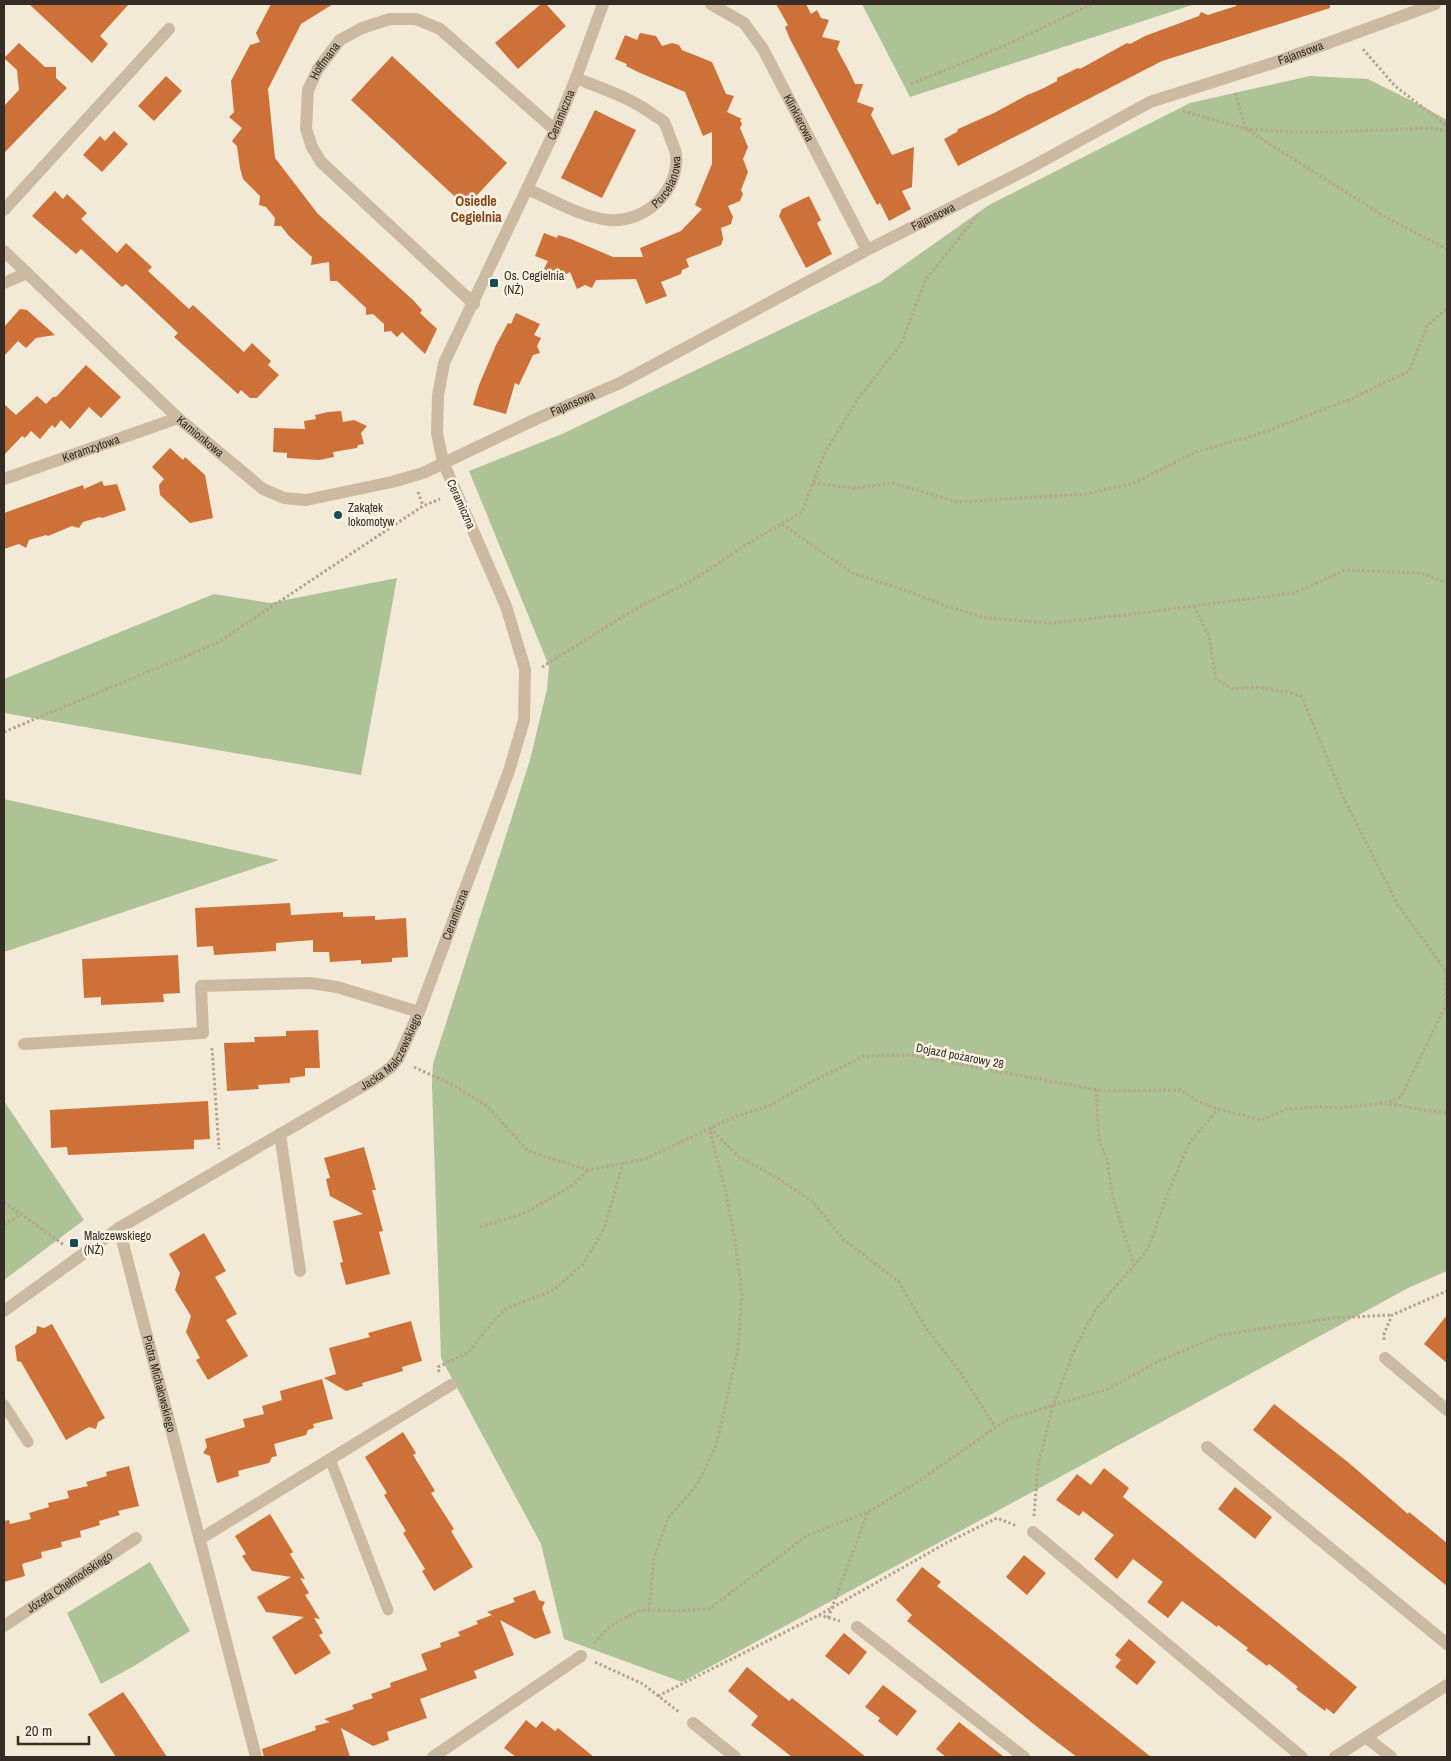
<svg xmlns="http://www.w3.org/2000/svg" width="1451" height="1761" viewBox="0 0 1451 1761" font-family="'Archivo Narrow',sans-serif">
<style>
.green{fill:#adc295}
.building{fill:#ce7138}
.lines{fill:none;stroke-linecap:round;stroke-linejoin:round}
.path{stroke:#b7a48c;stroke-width:3;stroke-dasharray:2.5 2.5;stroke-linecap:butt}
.service{stroke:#cbbaa1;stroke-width:11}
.minor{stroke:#cbbaa1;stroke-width:12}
.poi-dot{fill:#184b58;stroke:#faf2e2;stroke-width:2}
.labels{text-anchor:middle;stroke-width:5;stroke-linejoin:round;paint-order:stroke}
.street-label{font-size:12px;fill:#352c25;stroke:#faf2e2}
.poi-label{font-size:12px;fill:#352c25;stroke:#faf2e2;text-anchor:start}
.neighbourhood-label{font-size:14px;font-weight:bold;fill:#894218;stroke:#faf2e2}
</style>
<rect width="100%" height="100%" fill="#f2e9d6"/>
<path class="green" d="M 862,4 L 1195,4 L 910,97 Z
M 1310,76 L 1368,79 L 1424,107 L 1447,120 L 1447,1271 L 1410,1287 L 682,1682 L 564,1639 L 541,1544 L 441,1358 L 432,1085 L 433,1064 L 530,760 L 547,689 L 549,666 L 469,471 L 562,434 L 880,282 L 989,205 L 1190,103 Z
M 397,578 L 361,775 L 4,713 L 4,679 L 214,594 L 270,603 Z
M 4,799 L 279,860 L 4,952 Z
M 4,1101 L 84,1220 L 4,1280 Z
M 150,1562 L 190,1631 L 134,1666 L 101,1684 L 67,1613 Z"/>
<path class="building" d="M 29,4 L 129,4 L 100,36 L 108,44 L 92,63 Z
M 271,4 L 333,4 L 301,24 L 268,89 L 275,158 L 318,214 L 413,300 L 422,310 L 420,313 L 437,329 L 425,354 L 402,332 L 397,337 L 391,331 L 384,332 L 384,324 L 373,314 L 366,315 L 366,308 L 337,281 L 330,281 L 329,262 L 311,265 L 312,257 L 289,236 L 281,226 L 274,226 L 275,218 L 266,207 L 259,205 L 260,196 L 243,179 L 240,168 L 237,146 L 232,141 L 242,128 L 229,117 L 234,112 L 231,81 L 250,45 L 260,42 L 256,33 Z
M 541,4 L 546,4 L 566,26 L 518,69 L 495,43 Z
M 776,4 L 806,4 L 811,14 L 817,10 L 821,18 L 829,20 L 822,37 L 840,41 L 837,49 L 849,71 L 855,84 L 863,84 L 857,102 L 874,108 L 871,115 L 892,155 L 914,147 L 912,187 L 902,191 L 911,209 L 889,221 L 880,203 L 877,205 L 790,39 L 785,27 L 788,25 Z
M 1237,4 L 1330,4 L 1330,8 L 1162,61 L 958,166 L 944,139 L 957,132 L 958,129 L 994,113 L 1029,94 L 1030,94 L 1044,88 L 1057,81 L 1057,78 L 1078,68 L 1080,69 L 1127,43 L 1130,44 L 1145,36 L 1199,16 L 1201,12 L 1208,15 L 1236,6 Z
M 640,33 L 656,36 L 662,46 L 672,43 L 679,45 L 682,50 L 712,62 L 726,94 L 734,96 L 727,112 L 742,119 L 740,120 L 742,124 L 740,128 L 748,147 L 743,159 L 748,172 L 741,190 L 743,194 L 740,201 L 728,206 L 733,217 L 731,224 L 721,228 L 723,239 L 721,245 L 686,259 L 689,267 L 682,270 L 681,274 L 661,282 L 667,296 L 646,304 L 636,279 L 596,280 L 592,288 L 585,285 L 577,289 L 570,272 L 555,280 L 551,272 L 544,269 L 548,261 L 535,256 L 544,233 L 557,238 L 558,235 L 571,239 L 613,257 L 643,257 L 640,248 L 681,231 L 702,209 L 695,205 L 712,164 L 712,132 L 703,136 L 685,92 L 638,72 L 626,66 L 627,64 L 615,59 L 625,35 L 637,40 Z
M 19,43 L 45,67 L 56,67 L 56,78 L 67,88 L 4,153 L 4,106 L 19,90 L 17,70 L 4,58 Z
M 392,56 L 507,163 L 466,207 L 351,100 Z
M 166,76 L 182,91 L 154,121 L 138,106 Z
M 595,110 L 636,130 L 602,198 L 561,178 Z
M 114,131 L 128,144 L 102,172 L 83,155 L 100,136 L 105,141 Z
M 55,191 L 63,199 L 67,194 L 87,213 L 81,219 L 117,253 L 126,243 L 152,267 L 148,271 L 189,309 L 193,305 L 244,352 L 252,343 L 271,361 L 268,365 L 279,375 L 257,398 L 250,398 L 241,390 L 238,394 L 174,337 L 178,333 L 126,284 L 122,287 L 81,249 L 76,254 L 32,216 Z
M 809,196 L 821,220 L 817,223 L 832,254 L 806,268 L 779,216 L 782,209 Z
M 20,309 L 27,310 L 55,335 L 36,338 L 26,348 L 18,341 L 4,356 L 4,327 Z
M 516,313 L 540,324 L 534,335 L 541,338 L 537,346 L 540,353 L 533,355 L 519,385 L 515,383 L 506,414 L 473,405 L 479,385 L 496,345 L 508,323 L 511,324 Z
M 86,365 L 121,397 L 101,418 L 89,407 L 70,429 L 61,420 L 55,428 L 52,425 L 40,439 L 31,431 L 25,438 L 22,436 L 4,455 L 4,404 L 16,415 L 37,396 L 46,404 L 53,397 L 56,397 Z
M 341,411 L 343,422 L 354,420 L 367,426 L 361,433 L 364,444 L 358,445 L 357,448 L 333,452 L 334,457 L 319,460 L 287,458 L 287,453 L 273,452 L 274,428 L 305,429 L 304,421 L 316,419 L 315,415 L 328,412 Z
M 170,448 L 183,460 L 185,457 L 205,475 L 213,518 L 190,523 L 160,495 L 159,485 L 164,479 L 152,467 Z
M 102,481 L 104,486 L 117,484 L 126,510 L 102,518 L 100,517 L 83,522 L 79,528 L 72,526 L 48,536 L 46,535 L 29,540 L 26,548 L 19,544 L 4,549 L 4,513 L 83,485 L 84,489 Z
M 290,903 L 291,915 L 343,912 L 343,917 L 375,916 L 375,920 L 406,918 L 408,957 L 392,958 L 392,962 L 361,964 L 361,960 L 330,962 L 329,952 L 313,952 L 313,940 L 276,943 L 276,951 L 214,955 L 213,946 L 197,947 L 195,908 Z
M 178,955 L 180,993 L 163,994 L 164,1002 L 101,1005 L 101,997 L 84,998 L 82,959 Z
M 318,1030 L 320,1068 L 305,1068 L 305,1076 L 290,1078 L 290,1083 L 258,1085 L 259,1089 L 227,1091 L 224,1043 L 255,1042 L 254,1037 L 286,1036 L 286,1031 Z
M 208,1101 L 210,1139 L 194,1140 L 194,1149 L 68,1155 L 67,1147 L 51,1148 L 50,1110 Z
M 364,1147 L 376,1190 L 372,1190 L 383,1231 L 379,1232 L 390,1274 L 346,1285 L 340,1263 L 343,1262 L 333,1221 L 363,1214 L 330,1196 L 326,1179 L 330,1178 L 324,1158 Z
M 204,1233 L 226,1271 L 215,1277 L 237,1314 L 226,1320 L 248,1356 L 208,1380 L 196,1360 L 200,1358 L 186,1332 L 191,1316 L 175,1290 L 180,1273 L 169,1254 Z
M 1447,1315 L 1447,1363 L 1424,1344 Z
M 411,1321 L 422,1361 L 402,1367 L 403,1371 L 362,1383 L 363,1386 L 346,1391 L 324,1378 L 336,1374 L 329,1348 L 370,1337 L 368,1333 Z
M 52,1324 L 105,1418 L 98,1422 L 96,1429 L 89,1427 L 66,1440 L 21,1362 L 17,1361 L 15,1346 L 36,1333 L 37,1326 L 44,1328 Z
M 322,1379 L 333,1419 L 313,1424 L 314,1428 L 308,1430 L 306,1435 L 274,1444 L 277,1456 L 272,1457 L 269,1463 L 238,1471 L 239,1476 L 217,1483 L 210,1456 L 203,1453 L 207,1447 L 205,1439 L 245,1427 L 243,1419 L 264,1414 L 262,1406 L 282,1400 L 280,1391 Z
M 1274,1404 L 1349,1463 L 1408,1514 L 1409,1512 L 1447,1543 L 1447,1586 L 1253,1430 Z
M 403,1432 L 416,1453 L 413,1455 L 435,1491 L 431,1493 L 454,1529 L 451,1531 L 473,1567 L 434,1591 L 422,1571 L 425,1569 L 403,1533 L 406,1531 L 384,1495 L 387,1493 L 365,1457 Z
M 129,1466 L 139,1506 L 118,1511 L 120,1515 L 99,1521 L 100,1525 L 80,1531 L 81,1537 L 61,1542 L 62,1547 L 41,1552 L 42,1558 L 22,1564 L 25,1576 L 4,1582 L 4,1521 L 9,1520 L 10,1524 L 31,1519 L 29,1513 L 49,1507 L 48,1503 L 69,1498 L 67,1491 L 88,1486 L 86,1482 L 107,1476 L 106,1472 Z
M 1104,1468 L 1129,1488 L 1123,1497 L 1357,1687 L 1334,1714 L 1326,1708 L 1325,1711 L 1296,1689 L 1298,1687 L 1283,1675 L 1269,1664 L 1267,1666 L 1246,1650 L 1248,1648 L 1218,1625 L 1217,1627 L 1182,1601 L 1168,1618 L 1147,1602 L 1163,1582 L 1133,1559 L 1117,1579 L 1094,1559 L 1114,1535 L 1083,1511 L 1079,1516 L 1056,1500 L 1077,1474 L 1091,1485 Z
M 1235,1487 L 1272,1517 L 1255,1539 L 1218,1509 Z
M 270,1514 L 293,1552 L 290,1554 L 305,1579 L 300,1578 L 309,1593 L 305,1595 L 320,1619 L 314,1618 L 323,1633 L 319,1635 L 331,1653 L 295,1675 L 272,1637 L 304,1617 L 266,1612 L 257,1597 L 291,1577 L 252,1571 L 242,1556 L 246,1554 L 235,1536 Z
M 1024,1555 L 1046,1573 L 1027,1595 L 1006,1577 Z
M 922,1567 L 941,1582 L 937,1586 L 1151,1757 L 1077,1757 L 1041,1730 L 907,1621 L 912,1615 L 896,1600 Z
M 535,1590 L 539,1600 L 545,1602 L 542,1608 L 551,1633 L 535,1639 L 500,1620 L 514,1655 L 474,1671 L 477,1678 L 420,1699 L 427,1718 L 387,1732 L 389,1740 L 373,1746 L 341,1728 L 350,1757 L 264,1757 L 262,1749 L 316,1730 L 315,1726 L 330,1722 L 324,1719 L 354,1709 L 352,1705 L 373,1698 L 371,1694 L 391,1687 L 390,1683 L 427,1670 L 421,1654 L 441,1647 L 440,1643 L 460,1636 L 458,1632 L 478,1624 L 476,1621 L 492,1615 L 487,1612 L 515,1602 L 513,1598 Z
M 844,1633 L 867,1652 L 849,1675 L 825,1656 Z
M 1129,1639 L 1156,1662 L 1137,1685 L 1115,1667 L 1121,1660 L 1115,1655 Z
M 747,1667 L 789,1701 L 792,1698 L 866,1757 L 792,1757 L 751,1725 L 758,1716 L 728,1691 Z
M 883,1685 L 917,1711 L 897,1736 L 878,1721 L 880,1718 L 865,1707 Z
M 123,1692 L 135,1709 L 167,1757 L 116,1757 L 88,1714 Z
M 526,1720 L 536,1728 L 542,1721 L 555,1731 L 558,1728 L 594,1757 L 516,1757 L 504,1748 Z
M 959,1722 L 1004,1757 L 946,1757 L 936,1749 Z"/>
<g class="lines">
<path class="path" d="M 1363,49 L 1395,86 L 1447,126
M 911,84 L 1002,47 L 1092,4
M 1235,93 L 1246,129 L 1387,218 L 1447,249
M 1183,111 L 1246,129 L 1291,132 L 1338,132 L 1431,128 L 1447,131
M 813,483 L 855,488 L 893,483 L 957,502 L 1086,494 L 1134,483 L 1196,452 L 1259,434 L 1351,399 L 1409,371 L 1427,326 L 1447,308
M 418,492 L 423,506
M 782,524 L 852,573 L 902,589 L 949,607 L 987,618 L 1051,623 L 1125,615 L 1294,593 L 1345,570 L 1421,573 L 1447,583
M 1194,606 L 1209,636 L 1216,679 L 1232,689 L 1255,687 L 1287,692 L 1302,697 L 1344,799 L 1398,905 L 1446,971 L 1446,1005 L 1401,1097 L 1386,1103
M 542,667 L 637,608 L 693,580 L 752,541 L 802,512 L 825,452 L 860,396 L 901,344 L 926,279 L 978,215
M 4,732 L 217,643 L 423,506 L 440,499
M 212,1048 L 219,1149
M 414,1067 L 455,1086 L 487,1106 L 528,1151 L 588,1170 L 645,1159 L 734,1117 L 769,1106 L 813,1081 L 864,1056 L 911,1055 L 1103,1091 L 1181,1090 L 1197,1101 L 1218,1109 L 1261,1120 L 1287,1109 L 1317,1107 L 1340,1108 L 1385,1103 L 1430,1111 L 1447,1113
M 1096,1089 L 1099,1140 L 1107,1160 L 1113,1198 L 1134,1265
M 710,1128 L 739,1157 L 776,1177 L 813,1202 L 843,1239 L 899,1282 L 926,1328 L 958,1369 L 996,1428
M 4,1202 L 64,1245
M 4,1225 L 20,1215
M 480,1227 L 525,1213 L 573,1185 L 588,1170
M 1384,1340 L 1384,1334 L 1392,1315 L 1447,1291
M 439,1372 L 438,1367 L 469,1352 L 485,1331 L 505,1309 L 554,1290 L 583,1264 L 604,1229 L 623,1163
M 1034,1516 L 1038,1465 L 1053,1405 L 1076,1346 L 1096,1309 L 1148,1249 L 1167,1195 L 1190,1142 L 1218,1109
M 649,1610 L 654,1558 L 668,1518 L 697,1485 L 716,1446 L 738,1349 L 742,1294 L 735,1241 L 725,1188 L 709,1128
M 819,1615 L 948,1542 L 997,1518 L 1017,1526
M 828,1618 L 868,1512
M 594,1643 L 611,1625 L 641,1610 L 674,1611 L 709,1609 L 808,1535 L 868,1512 L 913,1485 L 1008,1419 L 1108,1389 L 1159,1361 L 1221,1335 L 1333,1318 L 1392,1315
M 595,1662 L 643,1684 L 679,1712
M 658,1696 L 819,1615 L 840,1621"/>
<path class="service" d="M 4,1405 L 28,1442
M 330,1459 L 388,1610"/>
<g class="minor">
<path id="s1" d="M 711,4 L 744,23 L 763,49 L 867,250"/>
<path id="s2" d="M 527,189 C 554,200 580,217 609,220 C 645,223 680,191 676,154 C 675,149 673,145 671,140 C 669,135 667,127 664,122 C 662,120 658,117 655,116 C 632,98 603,89 576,78"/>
<path d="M 4,210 L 169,29"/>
<path id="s3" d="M 4,251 L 178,418 L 263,489 L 284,498 L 306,500 L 392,482 L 423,473 L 536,419 L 620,383 L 867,250 L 1026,170 L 1150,102 L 1276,62 L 1435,4"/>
<path d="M 4,283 L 27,273"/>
<path id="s4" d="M 474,304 L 321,162 L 312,147 L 306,129 L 308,90 L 318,69 L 340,40 L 362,28 L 390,19 L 416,19 L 440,29 L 555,130"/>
<path id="s5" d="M 4,479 L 178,418"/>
<path d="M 24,1044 L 203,1033 L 201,986 L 310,983 L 337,987 L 419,1012"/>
<path d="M 280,1134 L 300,1271"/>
<path id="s6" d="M 119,1228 L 256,1757"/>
<path id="s7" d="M 4,1311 L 119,1228 L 375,1079 L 391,1067 L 398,1059 L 419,1012 L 509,771 L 524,720 L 525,669 L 506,606 L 443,462 L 437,433 L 438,396 L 444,363 L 555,130 L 576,78 L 603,4"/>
<path d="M 1385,1358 L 1447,1410"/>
<path d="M 1207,1447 L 1447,1644"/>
<path d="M 1033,1532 L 1302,1757"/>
<path d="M 200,1539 L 451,1385"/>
<path id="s8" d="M 4,1626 L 136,1538"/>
<path d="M 857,1627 L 1024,1757"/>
<path d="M 693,1723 L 735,1757"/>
<path d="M 1366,1737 L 1391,1757"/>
<path d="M 433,1757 L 581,1656"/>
<path d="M 1335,1757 L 1447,1685"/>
</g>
</g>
<g class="poi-dot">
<rect x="489" y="278" width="10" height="10" rx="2.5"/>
<circle cx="338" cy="515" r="5"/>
<rect x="69" y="1238" width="10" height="10" rx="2.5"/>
</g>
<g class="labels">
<g class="street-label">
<text dy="4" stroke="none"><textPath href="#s3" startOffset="1492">Fajansowa</textPath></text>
<text dy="4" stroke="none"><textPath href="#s4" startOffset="318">Hoffmana</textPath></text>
<text dy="4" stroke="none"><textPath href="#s7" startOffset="1479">Ceramiczna</textPath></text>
<text dy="4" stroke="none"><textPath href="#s1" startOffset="148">Klinkierowa</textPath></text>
<text dy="4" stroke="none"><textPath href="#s2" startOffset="164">Porcelanowa</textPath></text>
<text dy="4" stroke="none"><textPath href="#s3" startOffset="1088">Fajansowa</textPath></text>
<text dy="4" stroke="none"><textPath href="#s3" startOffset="682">Fajansowa</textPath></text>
<text dy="4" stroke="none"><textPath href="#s3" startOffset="270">Kamionkowa</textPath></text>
<text dy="4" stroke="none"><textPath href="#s5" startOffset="92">Keramzytowa</textPath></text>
<text transform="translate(461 504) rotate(66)" y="4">Ceramiczna</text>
<text dy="4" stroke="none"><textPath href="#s7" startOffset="624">Ceramiczna</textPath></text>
<text dy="4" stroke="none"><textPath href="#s7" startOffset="470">Jacka Malczewskiego</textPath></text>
<text transform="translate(960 1056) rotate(11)" y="4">Dojazd pożarowy 28</text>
<text dy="4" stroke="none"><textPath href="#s6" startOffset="161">Piotra Michałowskiego</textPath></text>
<text dy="4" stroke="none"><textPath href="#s8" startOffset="79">Józefa Chełmońskiego</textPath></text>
</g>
<g class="poi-label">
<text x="504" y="280">Os. Cegielnia<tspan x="504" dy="14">(NŻ)</tspan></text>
<text x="348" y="512">Zakątek<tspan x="348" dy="14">lokomotyw</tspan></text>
<text x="84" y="1240">Malczewskiego<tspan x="84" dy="14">(NŻ)</tspan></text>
</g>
<g class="neighbourhood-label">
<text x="476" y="206">Osiedle<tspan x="476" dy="16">Cegielnia</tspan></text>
</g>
</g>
<rect width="1451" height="1761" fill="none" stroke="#352c25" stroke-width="10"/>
<path d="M18 1736v8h71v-8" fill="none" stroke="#352c25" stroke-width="2.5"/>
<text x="25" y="1736" font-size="15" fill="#352c25" stroke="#faf2e2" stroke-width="4" paint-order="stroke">20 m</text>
</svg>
